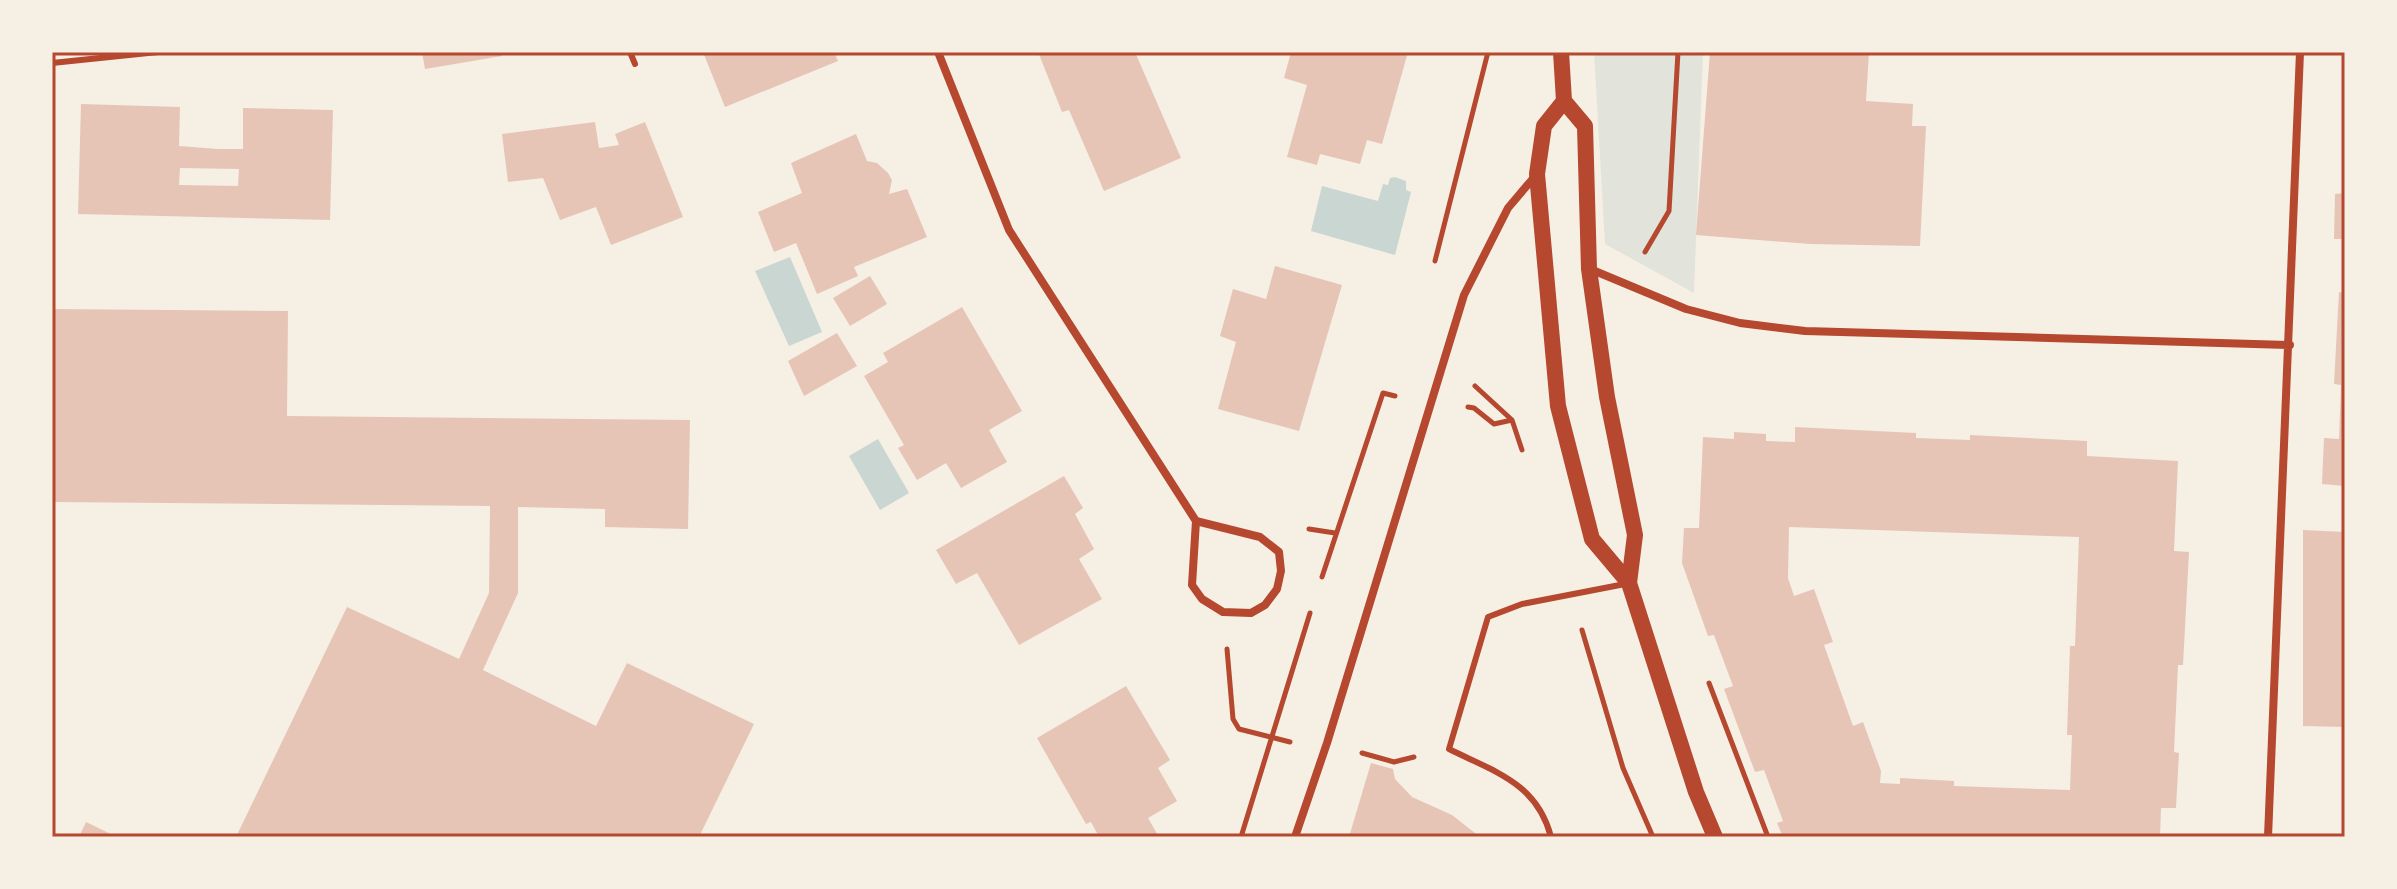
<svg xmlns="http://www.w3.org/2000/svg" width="2397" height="889" viewBox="0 0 2397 889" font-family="Roboto,sans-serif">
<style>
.green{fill:#e2e4dc}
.water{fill:#c9d6d2}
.building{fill:#e6c5b7;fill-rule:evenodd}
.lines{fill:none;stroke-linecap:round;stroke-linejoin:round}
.path{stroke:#b5482f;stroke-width:5}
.service{stroke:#b5482f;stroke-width:6}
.minor{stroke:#b5482f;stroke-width:8}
.secondary{stroke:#b5482f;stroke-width:16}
.neatline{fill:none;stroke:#b5482f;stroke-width:3}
</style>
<rect width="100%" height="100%" fill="#f6efe4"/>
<path class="green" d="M 1594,52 L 1703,52 L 1694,293 L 1605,244 Z"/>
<path class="water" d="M 1395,177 L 1406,181 L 1406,190 L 1411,192 L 1395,255 L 1311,231 L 1322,186 L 1378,201 L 1383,184 L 1388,185 L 1390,178 Z
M 790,257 L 822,332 L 789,346 L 755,271 Z
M 878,439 L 909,493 L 880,510 L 849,456 Z"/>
<path class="building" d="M 422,52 L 501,52 L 502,56 L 425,69 Z
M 703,52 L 834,52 L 838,61 L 725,107 Z
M 1038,52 L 1135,52 L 1181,158 L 1104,191 L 1069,110 L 1062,112 Z
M 1291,52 L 1408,52 L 1382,144 L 1367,140 L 1360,164 L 1320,154 L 1317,165 L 1287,157 L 1307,85 L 1284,78 Z
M 1710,52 L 1869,52 L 1866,101 L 1913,104 L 1912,126 L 1926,126 L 1920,246 L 1810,244 L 1696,235 Z
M 81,104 L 180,107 L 179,146 L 218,149 L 243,149 L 243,108 L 333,110 L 330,220 L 78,214 ZM 180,168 L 239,169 L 238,186 L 179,185 Z
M 595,122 L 599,148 L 619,145 L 615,134 L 645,122 L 683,217 L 611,245 L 596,207 L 560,220 L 543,178 L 508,182 L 502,134 Z
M 856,134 L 867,161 L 877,163 L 888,173 L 892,180 L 889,194 L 907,189 L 927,237 L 854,267 L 858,276 L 817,294 L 796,243 L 774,252 L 758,212 L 802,193 L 791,163 Z
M 2345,193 L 2345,239 L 2334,239 L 2335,194 Z
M 1275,266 L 1342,285 L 1299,431 L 1218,409 L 1236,342 L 1220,336 L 1233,289 L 1266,299 Z
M 870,276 L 887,304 L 850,326 L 833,298 Z
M 2339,292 L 2345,293 L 2345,486 L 2322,484 L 2324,438 L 2339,439 L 2341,385 L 2334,384 Z
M 962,307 L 1022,411 L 989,430 L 1007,462 L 961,488 L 946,463 L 917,480 L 898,448 L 904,445 L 864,376 L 888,362 L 883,353 Z
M 52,309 L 288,311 L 287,416 L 690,420 L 688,529 L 605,527 L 605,509 L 518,507 L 518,593 L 483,670 L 596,726 L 627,663 L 754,724 L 699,837 L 236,837 L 347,607 L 459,659 L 489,593 L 490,506 L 52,502 Z
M 837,333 L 857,366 L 804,396 L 788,361 Z
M 1795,427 L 1916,433 L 1916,438 L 1970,440 L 1970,435 L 2087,441 L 2087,456 L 2178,461 L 2174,551 L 2189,552 L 2183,665 L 2178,665 L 2174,752 L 2179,753 L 2176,808 L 2161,808 L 2160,837 L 1783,837 L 1777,823 L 1783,821 L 1764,770 L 1755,772 L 1724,689 L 1733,686 L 1714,635 L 1708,636 L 1682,563 L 1684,528 L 1699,528 L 1703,437 L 1734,439 L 1734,432 L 1766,434 L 1766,441 L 1795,442 ZM 1789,527 L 2079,537 L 2075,646 L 2070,646 L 2067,735 L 2072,735 L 2070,790 L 1954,786 L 1954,781 L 1900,778 L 1900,784 L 1880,783 L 1881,771 L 1863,722 L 1853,726 L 1824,645 L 1833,642 L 1814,589 L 1794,596 L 1788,578 Z
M 1064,476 L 1083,508 L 1075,514 L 1094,549 L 1079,559 L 1102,599 L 1019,645 L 977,573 L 956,584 L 936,550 Z
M 2303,530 L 2345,532 L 2345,727 L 2303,726 Z
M 1126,686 L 1170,760 L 1158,768 L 1177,801 L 1148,818 L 1159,837 L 1099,837 L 1091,822 L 1086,824 L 1037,738 Z
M 1371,763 L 1393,769 L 1395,779 L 1412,797 L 1452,815 L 1480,837 L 1349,837 Z
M 86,822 L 117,837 L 79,837 Z"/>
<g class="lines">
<path class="path" d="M 1645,252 L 1669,211 L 1678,52
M 1435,261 L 1488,52
M 1475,386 L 1512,420 L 1522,450
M 1468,407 L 1474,408 L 1494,424 L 1512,420
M 1309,529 L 1335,533
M 1322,577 L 1383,393 L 1395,396
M 1582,630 L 1623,768 L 1653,837
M 1227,649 L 1233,719 L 1239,729 L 1290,742
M 1709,683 L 1768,837
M 1362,753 L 1394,762 L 1414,757
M 1241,837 L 1310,613"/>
<path class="service" d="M 630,52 L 635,64
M 52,63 L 158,52
M 1551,837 C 1537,783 1495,772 1449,749 L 1488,617 L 1522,604 L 1625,584"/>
<path class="minor" d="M 938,52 L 1009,230 L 1196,521 L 1192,585 L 1202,599 L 1223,612 L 1251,613 L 1265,605 L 1277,589 L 1281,571 L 1279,552 L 1260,537 L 1196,521
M 1590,269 L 1686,309 L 1740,323 L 1805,331 L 2290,345
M 1295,837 L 1327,743 L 1464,295 L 1508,208 L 1536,175
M 2268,837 L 2300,52"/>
<path class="secondary" d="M 1561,52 L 1564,101 L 1585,126 L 1589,269 L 1607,397 L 1635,535 L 1629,583
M 1564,101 L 1544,126 L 1537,174 L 1558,406 L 1592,539 L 1629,583 L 1696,792 L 1715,837"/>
</g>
<rect width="2397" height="889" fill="none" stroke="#f6efe4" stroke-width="108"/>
<rect x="54" y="54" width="2289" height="781" class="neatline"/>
</svg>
